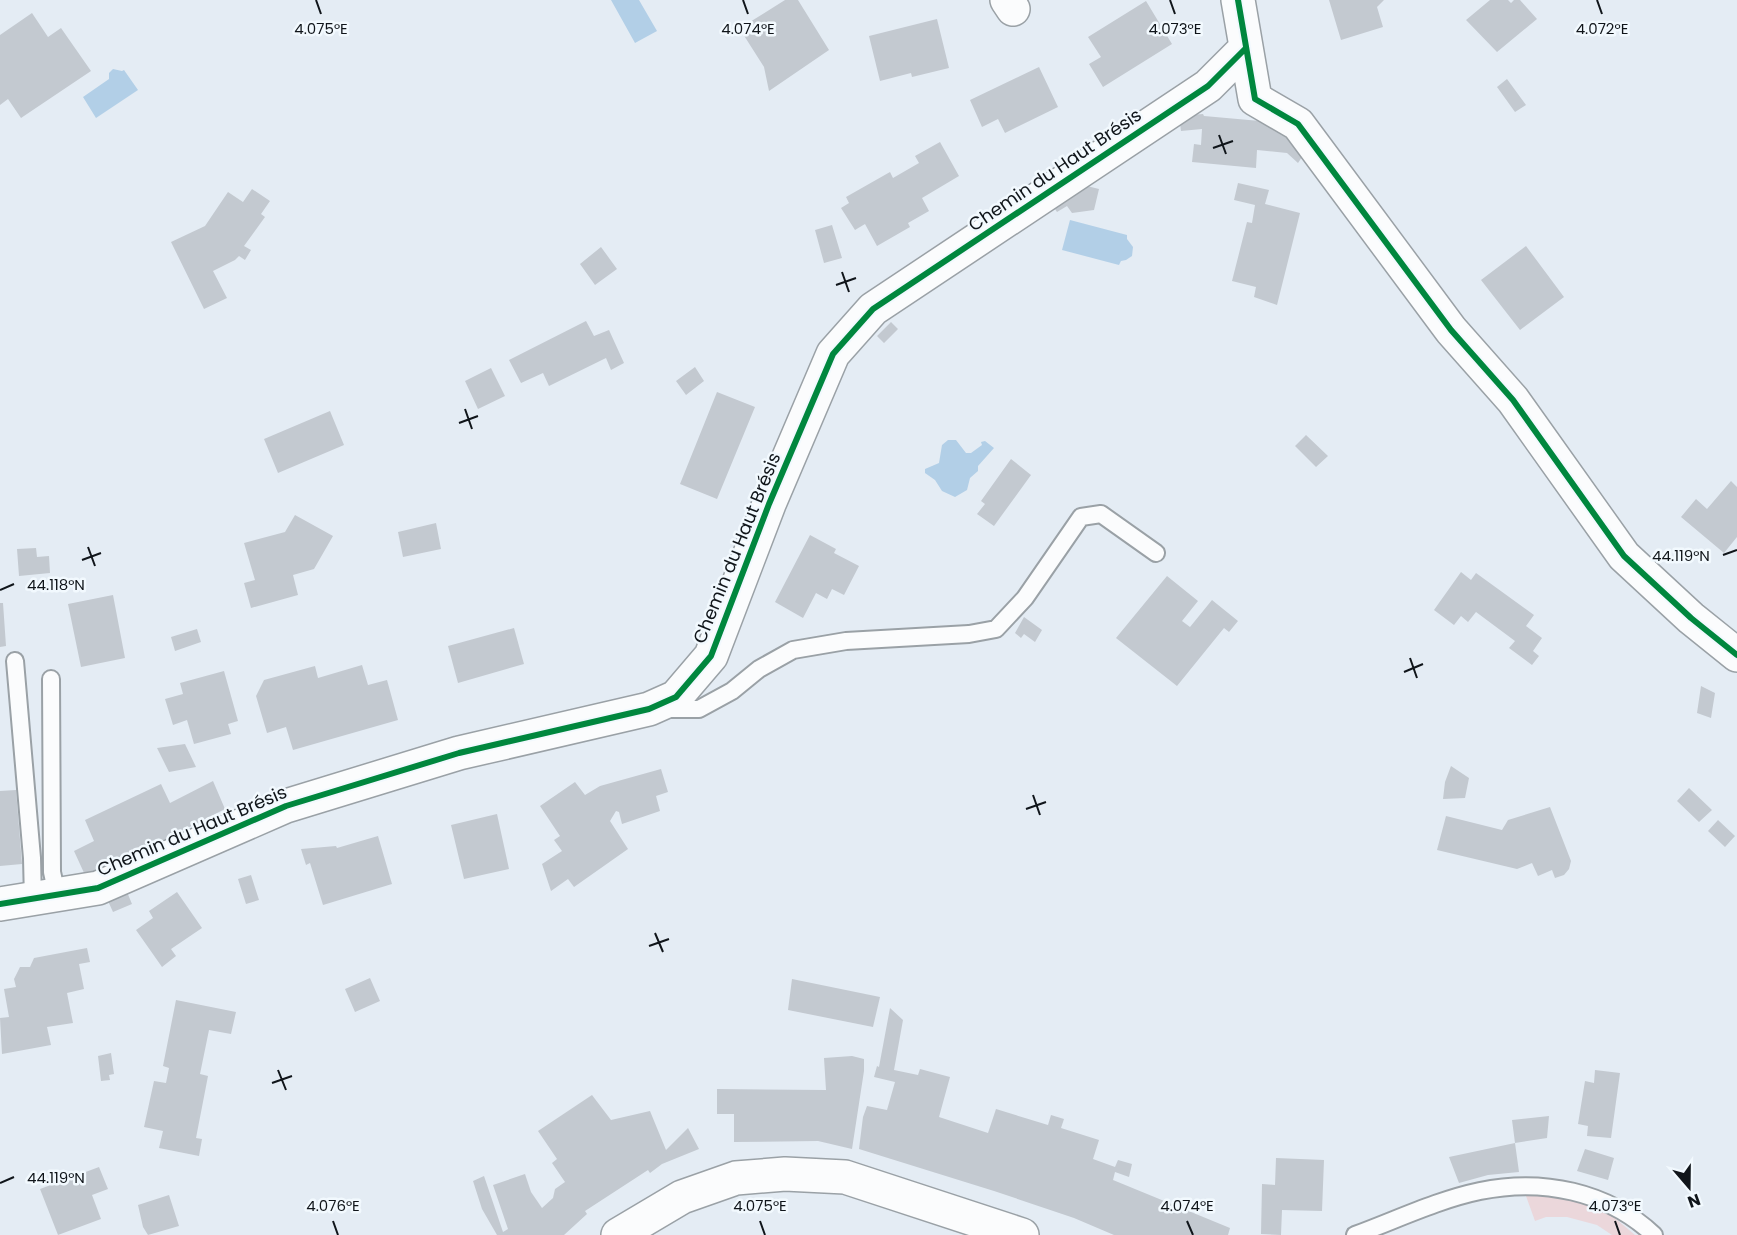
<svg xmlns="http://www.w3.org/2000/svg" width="1737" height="1235" viewBox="0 0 1737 1235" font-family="Poppins,sans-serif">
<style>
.green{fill:#ebd7db}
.water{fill:#b2cfe7}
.building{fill:#c3c9d0}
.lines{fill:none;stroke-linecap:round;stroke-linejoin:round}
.service-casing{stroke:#9aa1a6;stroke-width:20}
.minor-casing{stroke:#9aa1a6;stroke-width:36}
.service{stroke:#fbfcfd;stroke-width:16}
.minor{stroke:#fbfcfd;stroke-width:33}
.cycleway-casing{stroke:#f2f9fe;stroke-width:10}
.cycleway{stroke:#00873e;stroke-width:6}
.ticks{fill:none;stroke:#10151a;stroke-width:2}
.labels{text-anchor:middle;stroke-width:5;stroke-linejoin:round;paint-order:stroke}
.street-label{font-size:18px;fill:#10151a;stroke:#f2f9fe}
.ticks-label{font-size:15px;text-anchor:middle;fill:#10151a;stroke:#f2f9fe;stroke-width:5;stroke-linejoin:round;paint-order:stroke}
</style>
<rect width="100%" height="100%" fill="#e4ecf4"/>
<path class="green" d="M 1533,1192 L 1593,1204 L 1610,1214 L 1635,1235 L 1612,1235 L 1597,1225 L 1567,1217 L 1546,1217 L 1535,1221 L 1526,1196 Z"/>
<path class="water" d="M 611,0 L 639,0 L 657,31 L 635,43 Z
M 113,69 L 122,71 L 124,70 L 138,90 L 96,118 L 83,97 L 109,79 L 109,73 Z
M 1070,220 L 1127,235 L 1127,239 L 1133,247 L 1132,256 L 1126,260 L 1121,261 L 1119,265 L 1062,250 Z
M 948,440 L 956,440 L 966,453 L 971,453 L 982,445 L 981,442 L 985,441 L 994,448 L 978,466 L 978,471 L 970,478 L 967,490 L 955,497 L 942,491 L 935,480 L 925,473 L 925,469 L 939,463 L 942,445 Z"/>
<path class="building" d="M 785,0 L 798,0 L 829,50 L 769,91 L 764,67 L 743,34 L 749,31 L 745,25 Z
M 1329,0 L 1384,0 L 1377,7 L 1383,27 L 1341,40 Z
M 1490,0 L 1508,0 L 1511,3 L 1514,0 L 1520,0 L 1537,19 L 1497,52 L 1466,20 Z
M 1146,1 L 1172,44 L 1103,87 L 1089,64 L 1101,57 L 1088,37 Z
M 32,13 L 48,37 L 61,28 L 91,71 L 21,118 L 8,99 L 0,105 L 0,35 Z
M 937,19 L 949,68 L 912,77 L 911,73 L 880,81 L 869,36 Z
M 1039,67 L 1058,107 L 1005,133 L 998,119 L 982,127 L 970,100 Z
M 1507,79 L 1526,105 L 1515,112 L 1497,87 Z
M 1203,114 L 1204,116 L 1260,121 L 1295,140 L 1306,151 L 1298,163 L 1287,153 L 1257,150 L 1256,168 L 1192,162 L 1194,144 L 1201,145 L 1202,129 L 1181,131 L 1179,116 Z
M 940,142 L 959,176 L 922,198 L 929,211 L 908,223 L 910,227 L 877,246 L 865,224 L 855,230 L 841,208 L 849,203 L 846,197 L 890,172 L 893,178 L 919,163 L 915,156 Z
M 1238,183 L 1269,190 L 1265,204 L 1300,213 L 1277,305 L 1254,297 L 1256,287 L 1232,281 L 1247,222 L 1252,223 L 1255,205 L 1234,200 Z
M 1079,184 L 1099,189 L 1094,210 L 1072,213 L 1067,206 L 1057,212 L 1051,203 Z
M 252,189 L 270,201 L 261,214 L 265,217 L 244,246 L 251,250 L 245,260 L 239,256 L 235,260 L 213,271 L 227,298 L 204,309 L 171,242 L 205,226 L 228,192 L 243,202 Z
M 832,225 L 842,258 L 824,263 L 815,230 Z
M 1526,246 L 1564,297 L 1520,330 L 1481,280 Z
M 601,247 L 617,269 L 595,285 L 580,264 Z
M 586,321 L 594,336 L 609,330 L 624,363 L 611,370 L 606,358 L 549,386 L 543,373 L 521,383 L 509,360 Z
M 891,322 L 898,329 L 884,343 L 877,336 Z
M 695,367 L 704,381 L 686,395 L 676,381 Z
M 491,368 L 505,396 L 478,409 L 465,381 Z
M 717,392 L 755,407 L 717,499 L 680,484 Z
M 330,411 L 344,445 L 278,473 L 264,439 Z
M 1306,435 L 1328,456 L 1316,467 L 1295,446 Z
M 1011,459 L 1031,475 L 994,526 L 977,514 L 985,504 L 981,501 Z
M 1731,481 L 1737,487 L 1737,537 L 1724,553 L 1681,517 L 1696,499 L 1707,509 Z
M 295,515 L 333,536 L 314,569 L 293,575 L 298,595 L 251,608 L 244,583 L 255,580 L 244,543 L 285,532 Z
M 436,523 L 441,549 L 403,557 L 398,532 Z
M 810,535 L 836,549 L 834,553 L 859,566 L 844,595 L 832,589 L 827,599 L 816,593 L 803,618 L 775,602 Z
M 36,548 L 37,557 L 49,556 L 50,573 L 19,576 L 17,549 Z
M 1461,572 L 1471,580 L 1476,573 L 1534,615 L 1526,626 L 1542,638 L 1533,651 L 1539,656 L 1532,665 L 1509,648 L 1515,641 L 1476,612 L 1468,622 L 1461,616 L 1454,625 L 1434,610 Z
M 1167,576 L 1198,601 L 1182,621 L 1190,627 L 1212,600 L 1238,621 L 1229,632 L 1224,628 L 1177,686 L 1116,638 Z
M 113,595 L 125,658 L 81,667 L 68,604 Z
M 0,603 L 3,603 L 6,646 L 0,647 Z
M 1024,617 L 1042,630 L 1035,642 L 1024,634 L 1021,638 L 1015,633 Z
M 514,628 L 524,664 L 458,683 L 448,646 Z
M 197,629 L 201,642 L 175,651 L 171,637 Z
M 362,665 L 368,685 L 387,680 L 398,720 L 293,750 L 286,727 L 267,733 L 256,696 L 264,680 L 315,666 L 318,678 Z
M 224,671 L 238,721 L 228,724 L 231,734 L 194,744 L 187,720 L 173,725 L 165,699 L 183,694 L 180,683 Z
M 1701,686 L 1715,693 L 1711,718 L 1697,713 Z
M 185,744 L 196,767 L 169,772 L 157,748 Z
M 1451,766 L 1469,778 L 1465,798 L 1443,799 L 1445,782 Z
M 661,769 L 668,792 L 656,796 L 660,811 L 622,824 L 619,812 L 616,811 L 610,821 L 628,849 L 574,887 L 568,879 L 551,891 L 542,864 L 562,851 L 554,840 L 560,836 L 540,806 L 575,782 L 585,795 L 600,786 Z
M 213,781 L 225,809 L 106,869 L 85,875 L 74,851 L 94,841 L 85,820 L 161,784 L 170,803 Z
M 1689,788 L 1712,810 L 1699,822 L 1677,801 Z
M 16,790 L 22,864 L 0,866 L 0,791 Z
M 1550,807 L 1571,861 L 1569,869 L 1564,875 L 1555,878 L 1552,870 L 1538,876 L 1532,863 L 1517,869 L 1437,850 L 1446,816 L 1502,830 L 1508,820 Z
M 497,814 L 509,869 L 464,879 L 451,825 Z
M 1718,820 L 1735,836 L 1725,847 L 1708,831 Z
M 378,836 L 392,884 L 323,905 L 310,863 L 306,865 L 301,849 L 336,846 L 337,848 Z
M 251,875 L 259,900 L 246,904 L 238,879 Z
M 127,892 L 132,904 L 113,912 L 108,901 Z
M 177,892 L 202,928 L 171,949 L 176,956 L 162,967 L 136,930 L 153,918 L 149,911 Z
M 87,948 L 90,962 L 79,964 L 84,989 L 67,993 L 73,1023 L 47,1027 L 51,1045 L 2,1054 L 0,1018 L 9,1017 L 4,989 L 16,987 L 14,979 L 20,967 L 30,967 L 34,958 Z
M 370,978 L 380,1001 L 355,1012 L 345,989 Z
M 792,979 L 880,997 L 873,1027 L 788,1010 Z
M 176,1000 L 236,1012 L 231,1034 L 209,1030 L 200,1074 L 208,1076 L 196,1138 L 202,1139 L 199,1156 L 159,1148 L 163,1131 L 144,1127 L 154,1081 L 166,1083 L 169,1068 L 163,1066 Z
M 890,1008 L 903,1020 L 894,1070 L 918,1075 L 920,1069 L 950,1077 L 939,1117 L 988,1133 L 996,1109 L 1048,1125 L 1051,1115 L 1064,1119 L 1061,1128 L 1099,1140 L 1093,1159 L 1115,1167 L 1118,1160 L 1132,1164 L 1129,1177 L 1115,1172 L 1113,1180 L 1230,1228 L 1228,1235 L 1114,1235 L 1074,1218 L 994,1191 L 859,1149 L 863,1117 L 867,1106 L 887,1110 L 895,1082 L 874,1077 L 877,1066 L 879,1067 Z
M 111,1053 L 114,1074 L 109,1075 L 110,1080 L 101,1081 L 98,1056 Z
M 852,1056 L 864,1059 L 864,1071 L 852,1149 L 818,1141 L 734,1142 L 734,1114 L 717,1114 L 717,1089 L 826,1090 L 824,1058 Z
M 1595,1070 L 1620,1073 L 1611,1138 L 1587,1136 L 1588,1126 L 1578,1124 L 1585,1081 L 1594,1083 Z
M 592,1095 L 611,1120 L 650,1111 L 666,1150 L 688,1128 L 699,1149 L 662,1164 L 650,1173 L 648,1170 L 585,1211 L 587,1214 L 564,1235 L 497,1235 L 482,1209 L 473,1181 L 484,1176 L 503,1232 L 508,1229 L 493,1185 L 525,1174 L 531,1192 L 542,1208 L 553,1198 L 555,1189 L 565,1182 L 552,1163 L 557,1159 L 538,1131 Z
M 1549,1116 L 1547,1138 L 1515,1143 L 1512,1120 Z
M 1515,1143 L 1519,1172 L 1488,1175 L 1459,1183 L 1449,1157 Z
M 1585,1149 L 1614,1158 L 1608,1180 L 1577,1171 Z
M 1276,1158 L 1324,1160 L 1322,1211 L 1282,1210 L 1281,1235 L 1261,1234 L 1262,1184 L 1275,1185 Z
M 99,1167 L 108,1189 L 92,1195 L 101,1219 L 58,1235 L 40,1189 Z
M 169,1195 L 179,1226 L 148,1235 L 143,1227 L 138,1205 Z"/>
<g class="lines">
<g class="service-casing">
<path id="service" d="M 15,661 L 32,858 L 33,900
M 51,679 L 52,872 L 57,895
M 665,709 L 699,709 L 732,691 L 759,669 L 793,650 L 846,641 L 969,634 L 996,629 L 1025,598 L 1081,517 L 1101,514 L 1156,553
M 1355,1235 C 1396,1220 1437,1200 1480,1191 C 1542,1178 1607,1191 1654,1235"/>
</g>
<g class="minor-casing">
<path id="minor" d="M 1007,0 L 1013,9
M 1238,0 L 1255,99 L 1298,124 L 1451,330 L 1513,400 L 1624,556 L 1691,618 L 1737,655
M 0,904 L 98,888 L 286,806 L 459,753 L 649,709 L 676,697 L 711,656 L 769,504 L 833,354 L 873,309 L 1208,86 L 1245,49
M 618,1235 L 682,1197 L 736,1178 L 785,1174 L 845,1177 L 1022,1235"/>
</g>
<use href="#service" class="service"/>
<use href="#minor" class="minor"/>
<g class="cycleway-casing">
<path id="cycleway" d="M 1238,0 L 1255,99 L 1298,124 L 1451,330 L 1513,400 L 1624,556 L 1691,618 L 1737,655
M 0,904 L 98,888 L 286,806 L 459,753 L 649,709 L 676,697 L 711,656 L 769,504 L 833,354 L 873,309 L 1208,86 L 1245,49"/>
</g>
<use href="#cycleway" class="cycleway"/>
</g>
<path class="ticks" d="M 316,0 L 321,14M 743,0 L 748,14M 1170,0 L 1175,14M 1597,0 L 1602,14M 1219,135 L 1226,154M 1213,148 L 1233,141M 842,272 L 849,292M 836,285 L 856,278M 465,409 L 472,429M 459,423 L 478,416M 88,547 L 95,566M 1723,555 L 1737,550M 82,560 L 101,553M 0,590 L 14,584M 1410,658 L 1417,678M 1404,672 L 1423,664M 1033,795 L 1040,815M 1026,809 L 1046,802M 655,933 L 663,952M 649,946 L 669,939M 278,1070 L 286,1090M 272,1083 L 292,1076M 0,1183 L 14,1177M 333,1221 L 338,1235M 760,1221 L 765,1235M 1187,1221 L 1193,1235M 1615,1221 L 1620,1235"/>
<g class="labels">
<g class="street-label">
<text transform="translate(1055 170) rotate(-34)" y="6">Chemin du Haut Brésis</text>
<text transform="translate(737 548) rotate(-68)" y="6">Chemin du Haut Brésis</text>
<text transform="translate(192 831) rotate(-23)" y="6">Chemin du Haut Brésis</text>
</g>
</g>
<g class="ticks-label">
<text x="321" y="34">4.075°E</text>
<text x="748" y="34">4.074°E</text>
<text x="1175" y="34">4.073°E</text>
<text x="1602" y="34">4.072°E</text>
<text x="1681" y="561">44.119°N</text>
<text x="56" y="590">44.118°N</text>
<text x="56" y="1183">44.119°N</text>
<text x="333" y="1211">4.076°E</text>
<text x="760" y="1211">4.075°E</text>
<text x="1187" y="1211">4.074°E</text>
<text x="1615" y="1211">4.073°E</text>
</g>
<g transform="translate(1689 1187) rotate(160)" stroke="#f2f9fe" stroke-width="4.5" paint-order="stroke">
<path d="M0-4.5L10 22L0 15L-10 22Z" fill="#10151a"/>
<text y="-9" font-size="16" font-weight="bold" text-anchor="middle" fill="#10151a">N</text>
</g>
</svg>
